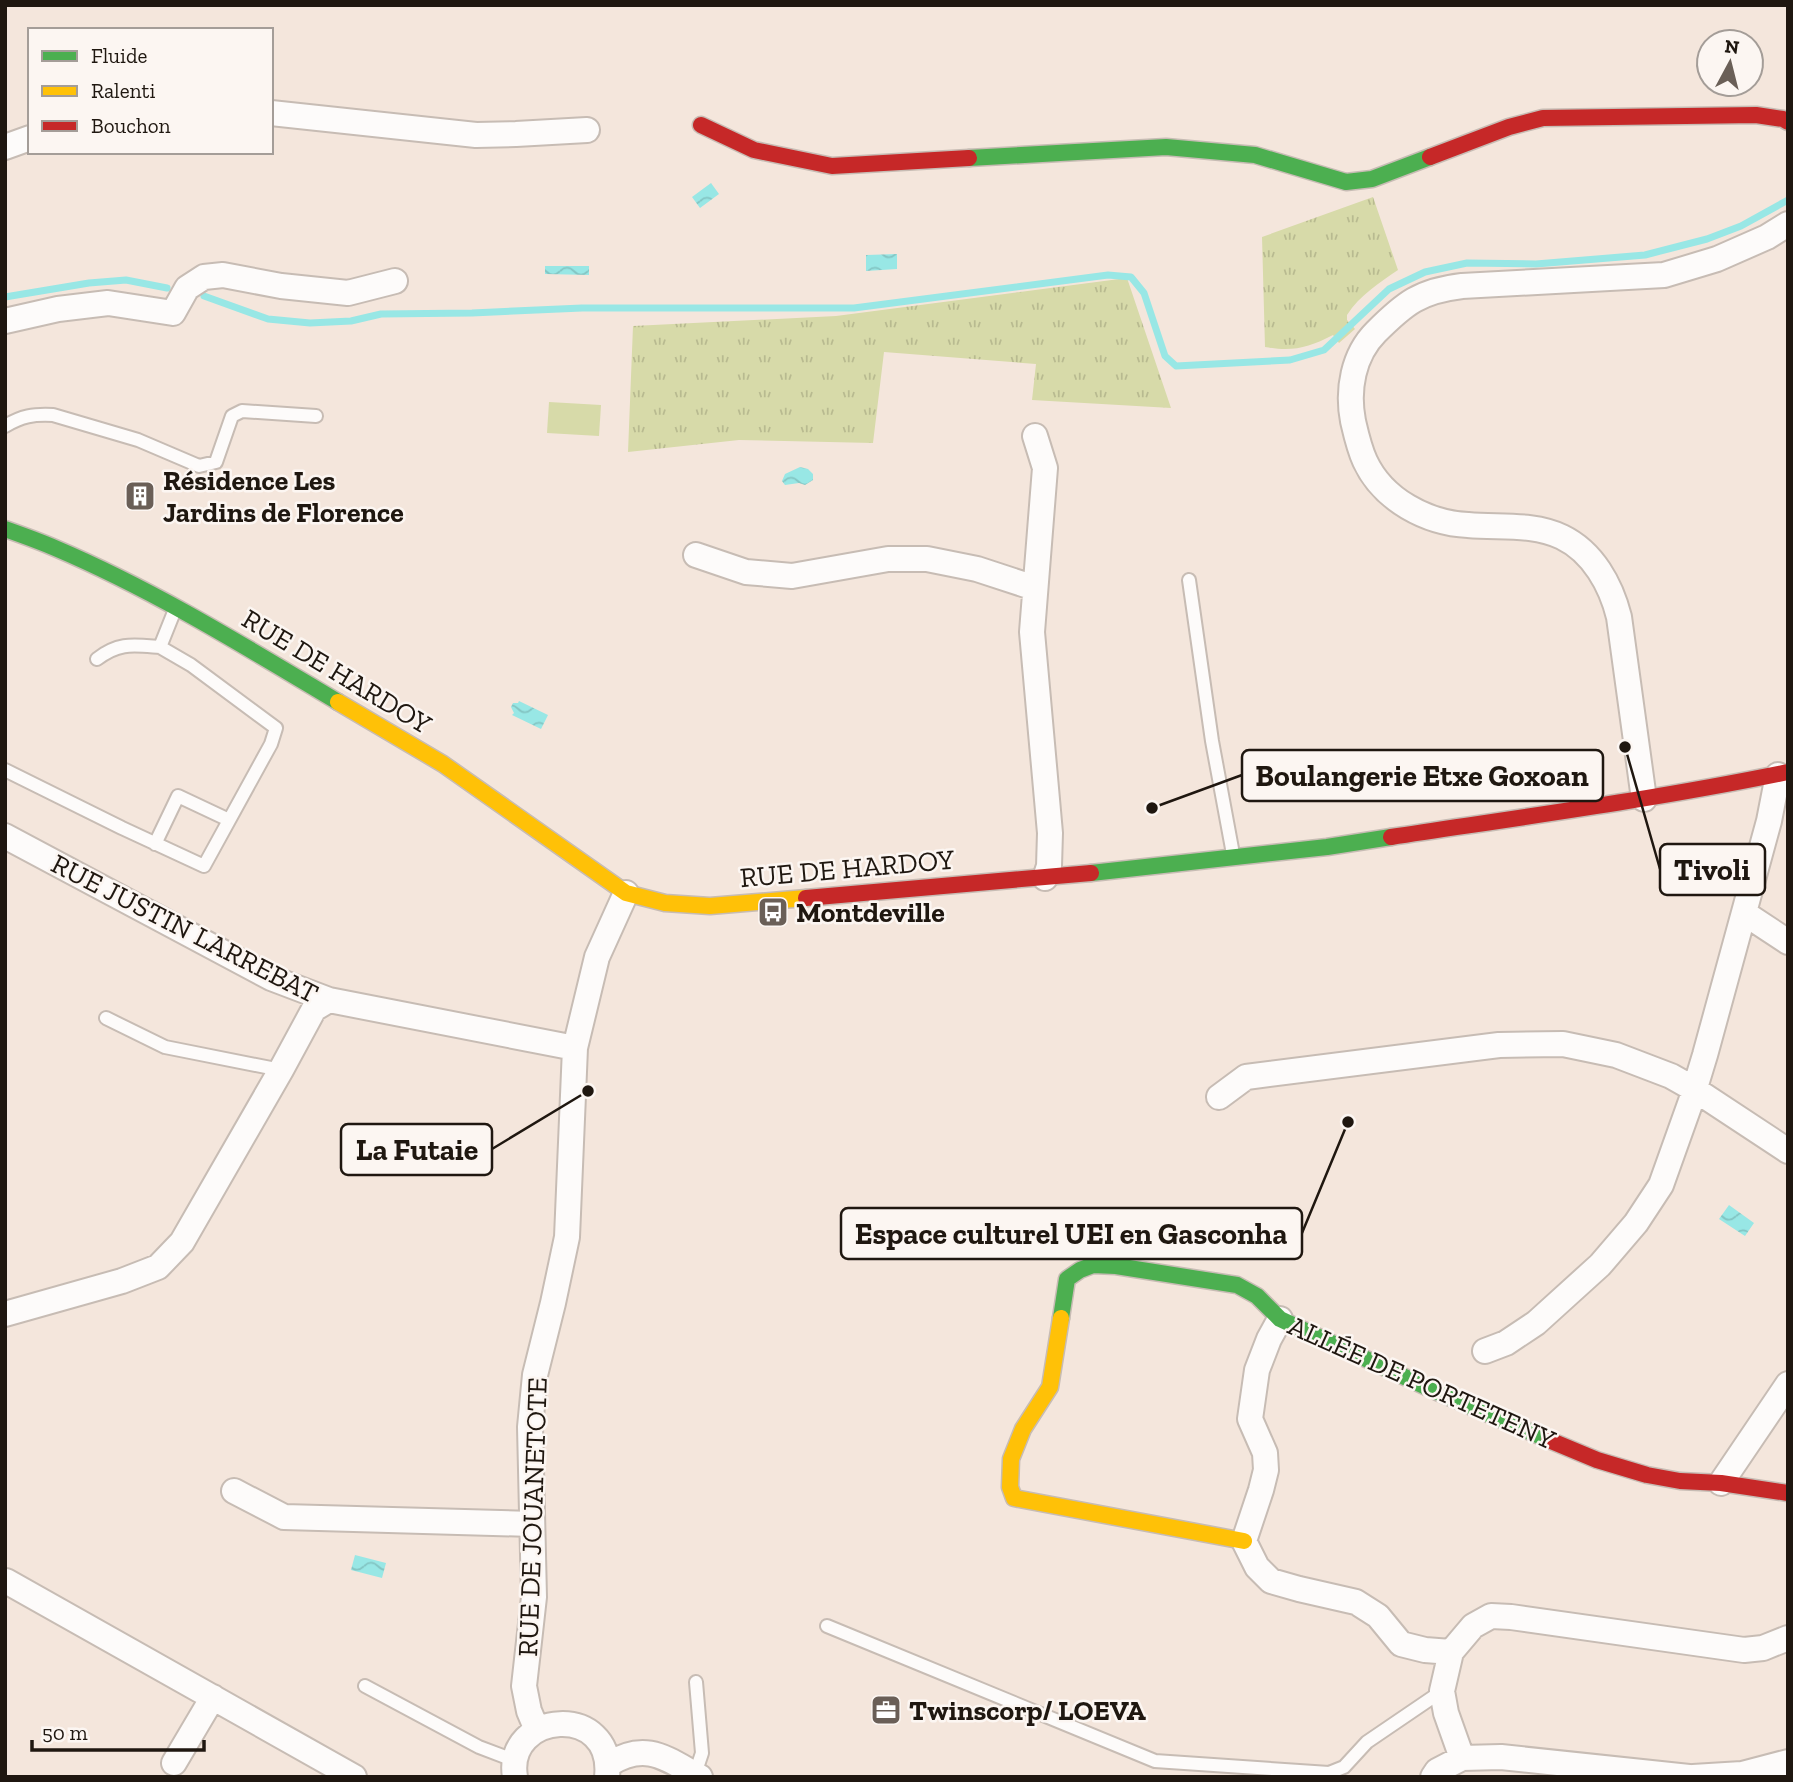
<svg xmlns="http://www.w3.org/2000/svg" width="1793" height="1782" viewBox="0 0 1793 1782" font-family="'Zilla Slab',serif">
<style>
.grass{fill:url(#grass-tufts)}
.garden{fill:#d7daa9}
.water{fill:url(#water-waves)}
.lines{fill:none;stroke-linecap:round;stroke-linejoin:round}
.stream{stroke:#98e7e5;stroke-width:7}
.lane-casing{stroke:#c7bcb4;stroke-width:16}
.street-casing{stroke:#c7bcb4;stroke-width:28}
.fast-casing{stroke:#c7bcb4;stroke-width:19}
.slow-casing{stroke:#c7bcb4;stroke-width:19}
.jam-casing{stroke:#c7bcb4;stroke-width:19}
.lane{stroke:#fdfbfa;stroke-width:12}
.street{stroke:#fdfbfa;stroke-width:24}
.fast{stroke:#4caf50;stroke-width:16}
.slow{stroke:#ffc107;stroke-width:16}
.jam{stroke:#c62828;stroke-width:16}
.labels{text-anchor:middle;stroke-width:5;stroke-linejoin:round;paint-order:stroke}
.poi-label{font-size:28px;font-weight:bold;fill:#1f1710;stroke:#fcf6f2;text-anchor:start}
.street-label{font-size:28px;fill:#1f1710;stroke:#fcf6f2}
.leader{fill:none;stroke:#1f1710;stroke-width:2.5}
.callout-dot{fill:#1f1710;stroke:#fcf6f2;stroke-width:2.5}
.callout{fill:#fcf6f2;stroke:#1f1710;stroke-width:2.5}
.callout-label{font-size:30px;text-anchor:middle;font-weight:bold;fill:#1f1710}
</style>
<defs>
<pattern id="grass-tufts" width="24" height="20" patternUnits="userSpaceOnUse" patternTransform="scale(1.75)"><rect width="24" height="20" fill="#d7daa9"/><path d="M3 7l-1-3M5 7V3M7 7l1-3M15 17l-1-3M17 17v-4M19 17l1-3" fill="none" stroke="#b8ba90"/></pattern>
<pattern id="water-waves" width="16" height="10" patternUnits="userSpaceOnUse" patternTransform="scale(1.75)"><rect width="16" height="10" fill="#98e7e5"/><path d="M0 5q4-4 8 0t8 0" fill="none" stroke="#83c5c3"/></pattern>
</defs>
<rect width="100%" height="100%" fill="#f4e6dc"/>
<path class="grass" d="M 1373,197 L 1398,270 C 1379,283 1360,295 1347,315 L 1347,320 L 1355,329 L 1339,343 L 1333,335 C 1308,348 1292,352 1265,347 L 1262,237 Z
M 1127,278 L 1171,408 L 1032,400 L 1036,364 L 884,352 L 873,443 L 739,440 L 628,452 L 633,326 L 836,316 Z"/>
<path class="garden" d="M 549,402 L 601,405 L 599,436 L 547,433 Z"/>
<path class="water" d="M 711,183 L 719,194 L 700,208 L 692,197 Z
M 897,254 L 897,269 L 866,271 L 866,255 Z
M 545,266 L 589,266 L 589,275 L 545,274 Z
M 800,467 L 808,469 L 813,474 L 813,480 L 805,485 L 799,483 L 785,485 L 782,481 L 785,474 Z
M 519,701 L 548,715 L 541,729 L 512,715 L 514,713 L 511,707 L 513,703 L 518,703 Z
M 1729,1205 L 1754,1223 L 1745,1236 L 1719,1219 Z
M 355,1555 L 386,1563 L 382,1578 L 351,1570 Z"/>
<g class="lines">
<path class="stream" d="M 204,296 L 268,319 L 310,323 L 351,321 L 381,314 L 472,313 L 582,308 L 854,308 L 1108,275 L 1131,277 L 1144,293 L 1165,356 L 1176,366 L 1290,360 L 1324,350 L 1389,289 L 1425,272 L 1467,263 L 1536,264 L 1645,255 L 1707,239 L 1741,226 L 1788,200
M 5,297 L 89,283 L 126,280 L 167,288"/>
<g class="lane-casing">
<path id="lane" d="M 5,426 C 22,416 33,414 53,415 L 138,440 L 199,466 L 216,462 L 232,416 L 242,411 L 316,416
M 1189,580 L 1212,741 L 1233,854
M 97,659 C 119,642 133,645 160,647 L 176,607
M 5,770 L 122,828 L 204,866 L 271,744 L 276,728 L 191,665 L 160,647
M 155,844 L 178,796 L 229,820
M 106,1018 L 165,1047 L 281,1070
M 827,1626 L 1155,1761 L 1329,1773 L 1344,1767 L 1367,1742 L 1442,1691
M 365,1686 L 479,1747 L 516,1761
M 695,1774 L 702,1753 L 696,1682"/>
</g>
<g class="street-casing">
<path id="street" d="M 271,113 L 476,135 L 516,134 L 587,130
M 5,147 L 30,138
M 5,321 L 58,309 L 108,303 L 173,313 L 187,288 L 204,277 L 223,275 L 281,286 L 348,293 L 395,281
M 1035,436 L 1045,468 L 1032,632 L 1050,833 L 1049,866 L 1045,878
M 696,555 L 746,572 L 792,576 L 888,559 L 927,559 L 977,569 L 1035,588
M 1644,799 L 1619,617 C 1611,585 1593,552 1562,537 C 1533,523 1500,528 1468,525 C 1427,523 1383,500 1365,461 C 1359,448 1356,434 1353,421 C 1347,390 1353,355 1376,332 C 1405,303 1420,291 1462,286 L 1664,275 L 1717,259 L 1767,237 L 1788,224
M 5,836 L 271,978 L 329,1000 L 575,1048
M 1744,913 L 1788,942
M 1219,1097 L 1246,1077 L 1499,1045 L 1563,1044 L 1616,1055 L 1671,1076 L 1694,1089 L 1788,1151
M 5,1314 L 122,1281 L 158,1267 L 182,1242 L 281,1070 L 314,1009 L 329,1000
M 1280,1319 L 1269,1339 L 1257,1370 L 1250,1419 L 1265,1453 L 1266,1470 L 1261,1490 L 1244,1541 L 1257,1567 L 1271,1581 L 1299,1589 L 1356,1602 L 1378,1616 L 1401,1644 L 1425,1650 L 1451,1652
M 1485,1351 L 1506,1343 L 1536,1323 L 1600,1265 L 1636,1223 L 1661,1185 L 1691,1101 L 1705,1055 L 1769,821 L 1778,775
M 1721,1483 L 1788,1384
M 234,1491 L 284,1517 L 532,1524
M 6,1581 L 354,1777
M 537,1730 L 529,1711 L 524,1686 L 534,1597 L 530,1427 L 535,1375 L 553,1303 L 567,1237 L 575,1048 L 597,957 L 626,893
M 1462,1758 L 1446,1713 L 1442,1691 L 1451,1652 L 1473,1626 L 1491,1616 L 1511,1617 L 1744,1650 L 1763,1648 L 1788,1638
M 174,1763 L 213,1697
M 609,1764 C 646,1741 665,1758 700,1777
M 515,1777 C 504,1711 615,1702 607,1777
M 1433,1777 L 1437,1771 L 1462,1758 L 1501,1757 L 1689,1777
M 1693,1777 L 1742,1774 L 1788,1762"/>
</g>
<g class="fast-casing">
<path id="fast" d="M 969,158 L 1166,147 L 1255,155 L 1346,182 L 1372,179 L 1430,157
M 5,529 C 22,535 39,541 55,548 C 154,590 246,647 338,702
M 1091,873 L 1327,847 L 1391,837
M 1061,1318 L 1067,1279 L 1080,1270 L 1093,1265 L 1116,1266 L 1237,1285 L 1257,1296 L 1280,1319 L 1437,1392 L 1549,1440"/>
</g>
<g class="slow-casing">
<path id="slow" d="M 338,702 L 443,764 L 626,893 L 665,903 L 710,906 L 806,898
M 1061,1318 L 1050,1387 L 1023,1429 L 1011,1459 L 1010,1487 L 1014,1498 L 1244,1541"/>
</g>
<g class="jam-casing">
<path id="jam" d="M 701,125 L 754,150 L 832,166 L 969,158
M 1430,157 L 1509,127 L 1543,118 L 1756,115 L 1783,119 L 1788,122
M 1391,837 C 1523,817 1657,799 1788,772
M 806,898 L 1091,873
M 1549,1440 L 1597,1460 L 1647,1475 L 1680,1481 L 1721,1483 L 1788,1493"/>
</g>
<use href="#lane" class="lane"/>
<use href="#street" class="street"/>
<use href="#fast" class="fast"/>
<use href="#slow" class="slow"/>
<use href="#jam" class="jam"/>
</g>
<defs>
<g id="building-square" transform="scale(1.575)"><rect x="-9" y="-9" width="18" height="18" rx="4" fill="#6a5f57" stroke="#fcf6f2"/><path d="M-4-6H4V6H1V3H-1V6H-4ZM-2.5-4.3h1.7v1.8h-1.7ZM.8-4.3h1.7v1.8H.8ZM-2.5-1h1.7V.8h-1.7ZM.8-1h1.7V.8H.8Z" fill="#fff"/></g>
<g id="bus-square" transform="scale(1.575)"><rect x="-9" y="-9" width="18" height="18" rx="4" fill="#6a5f57" stroke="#fcf6f2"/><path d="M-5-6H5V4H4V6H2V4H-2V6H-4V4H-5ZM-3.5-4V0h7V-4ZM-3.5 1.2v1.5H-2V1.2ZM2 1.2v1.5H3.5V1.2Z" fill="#fff"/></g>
<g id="office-square" transform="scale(1.575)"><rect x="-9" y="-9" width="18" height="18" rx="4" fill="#6a5f57" stroke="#fcf6f2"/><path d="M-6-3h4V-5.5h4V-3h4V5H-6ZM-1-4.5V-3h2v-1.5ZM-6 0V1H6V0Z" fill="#fff"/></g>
</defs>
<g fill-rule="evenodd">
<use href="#building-square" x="140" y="496"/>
<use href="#bus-square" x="773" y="912"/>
<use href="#office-square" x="886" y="1710"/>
</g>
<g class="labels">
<g class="poi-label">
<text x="163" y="490">Résidence Les<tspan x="163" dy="32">Jardins de Florence</tspan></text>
<text x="796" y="922">Montdeville</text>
<text x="909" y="1720">Twinscorp/ LOEVA</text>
</g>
<g class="street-label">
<text transform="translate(337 671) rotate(31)" y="10">RUE DE HARDOY</text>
<text transform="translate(847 868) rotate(-5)" y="10">RUE DE HARDOY</text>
<text transform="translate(185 928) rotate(27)" y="10">RUE JUSTIN LARREBAT</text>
<text transform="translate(1422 1382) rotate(24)" y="10">ALLÉE DE PORTETENY</text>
<text transform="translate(532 1517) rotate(-88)" y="10">RUE DE JOUANETOTE</text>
</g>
</g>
<path class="leader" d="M1152 808L1242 775M1625 747L1660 869M588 1091L492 1149M1348 1122L1302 1233"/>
<g class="callout-dot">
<circle cx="1152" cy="808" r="7"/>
<circle cx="1625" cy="747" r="7"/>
<circle cx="588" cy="1091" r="7"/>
<circle cx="1348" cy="1122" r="7"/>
</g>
<g class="callout">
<rect x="1242" y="750" width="361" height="51" rx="7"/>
<rect x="1660" y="844" width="105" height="51" rx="7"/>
<rect x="341" y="1124" width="151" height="51" rx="7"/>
<rect x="841" y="1208" width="461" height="51" rx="7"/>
</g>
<g class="callout-label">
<text x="1422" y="786">Boulangerie Etxe Goxoan</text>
<text x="1712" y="880">Tivoli</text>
<text x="417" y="1160">La Futaie</text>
<text x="1071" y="1244">Espace culturel UEI en Gasconha</text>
</g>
<rect width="1793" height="1782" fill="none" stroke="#1f1710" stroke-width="14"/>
<rect x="28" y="28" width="245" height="126" fill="#fcf6f2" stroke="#a49d98" stroke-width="2"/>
<rect x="42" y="51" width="35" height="10" fill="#4caf50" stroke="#a49d98" stroke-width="2"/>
<text x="91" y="63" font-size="21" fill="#1f1710">Fluide</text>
<rect x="42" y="86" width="35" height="10" fill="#ffc107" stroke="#a49d98" stroke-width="2"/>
<text x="91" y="98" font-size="21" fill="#1f1710">Ralenti</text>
<rect x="42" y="121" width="35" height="10" fill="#c62828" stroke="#a49d98" stroke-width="2"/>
<text x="91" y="133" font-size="21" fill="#1f1710">Bouchon</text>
<g transform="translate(1730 63) rotate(7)"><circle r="33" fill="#fcf6f2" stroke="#a49d98" stroke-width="2"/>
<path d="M0-5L12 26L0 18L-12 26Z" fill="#6a5f57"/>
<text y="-10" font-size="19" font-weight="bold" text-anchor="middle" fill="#1f1710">N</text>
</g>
<path d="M32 1740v10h172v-10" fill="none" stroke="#1f1710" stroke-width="3.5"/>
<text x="42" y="1740" font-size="21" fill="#1f1710" stroke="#fcf6f2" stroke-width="5" paint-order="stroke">50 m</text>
</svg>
